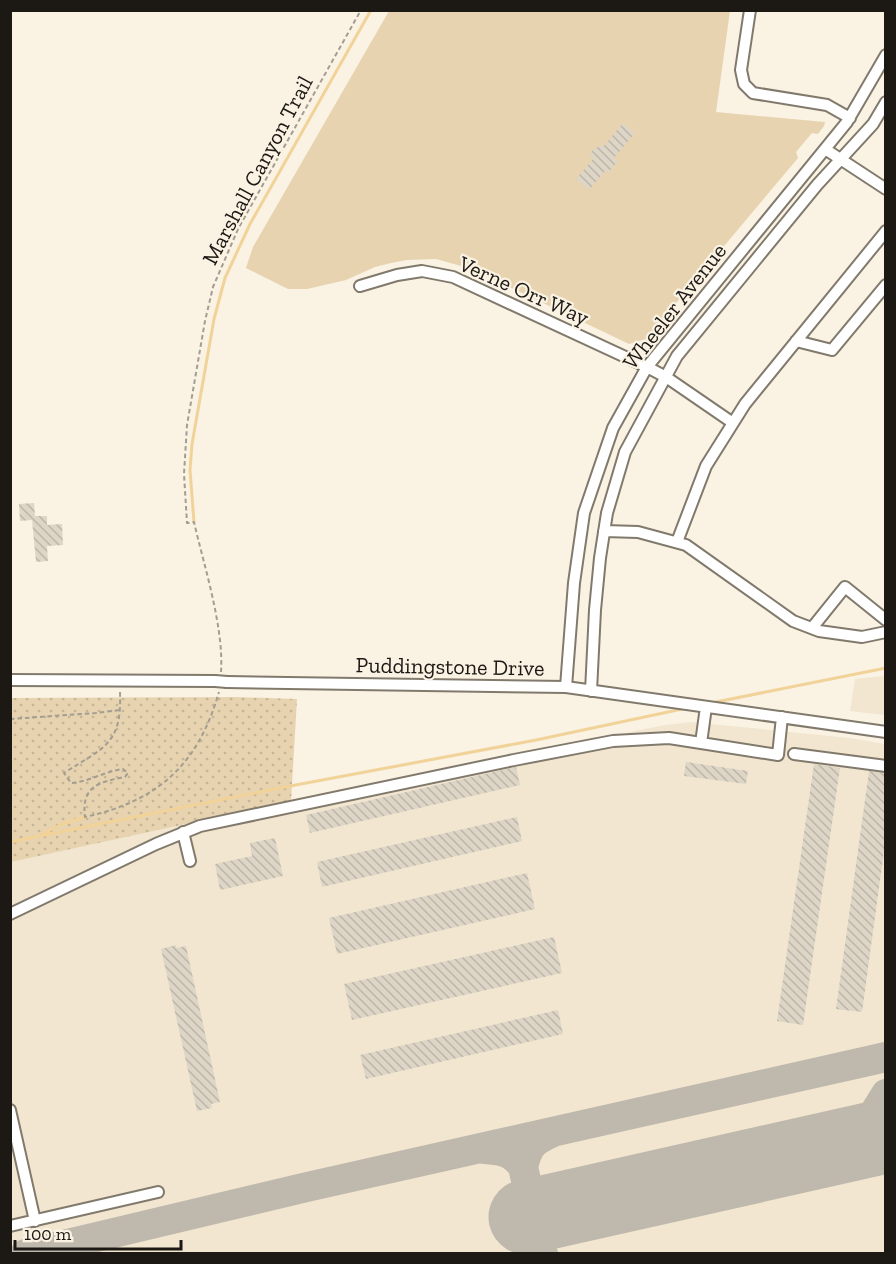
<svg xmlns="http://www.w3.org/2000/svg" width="896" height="1264" viewBox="0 0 896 1264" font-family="'Zilla Slab',serif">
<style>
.built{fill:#f2e6d0}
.park{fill:url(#park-dots)}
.pitch{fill:#e7d3af}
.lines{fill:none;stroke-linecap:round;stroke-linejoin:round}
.stream{stroke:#f1d399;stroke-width:3}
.taxiway{stroke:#bfb8ac;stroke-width:30}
.runway{stroke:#bfb8ac;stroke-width:75}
.building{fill:url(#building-back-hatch)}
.minor-casing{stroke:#817a6c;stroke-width:14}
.path{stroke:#a39d92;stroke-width:2;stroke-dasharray:4.5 3;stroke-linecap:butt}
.minor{stroke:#fff;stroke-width:10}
.minor-bridge-casing{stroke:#817a6c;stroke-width:14;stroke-linecap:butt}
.minor-bridge{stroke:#fff;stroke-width:10}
.labels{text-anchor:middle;stroke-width:4.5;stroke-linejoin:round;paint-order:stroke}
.street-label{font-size:22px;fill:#1c1914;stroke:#faf2e3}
</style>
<defs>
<pattern id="park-dots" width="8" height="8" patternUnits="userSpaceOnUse" patternTransform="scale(1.5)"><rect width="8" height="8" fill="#e7d3af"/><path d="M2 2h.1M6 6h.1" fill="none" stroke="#c6b596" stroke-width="1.8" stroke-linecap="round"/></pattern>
<pattern id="building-back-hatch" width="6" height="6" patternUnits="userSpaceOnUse" patternTransform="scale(1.5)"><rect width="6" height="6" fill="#ddd5c6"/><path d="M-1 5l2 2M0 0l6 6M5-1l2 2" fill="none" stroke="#bdb6a9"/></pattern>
</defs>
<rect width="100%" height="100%" fill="#faf2e3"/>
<path class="built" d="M 885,676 L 885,715 L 850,711 L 855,679 Z
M 691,722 L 850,738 L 885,744 L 885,1253 L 11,1253 L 10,862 L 389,780 L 665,725 Z"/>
<path class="park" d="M 236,697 L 297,699 L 291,801 L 11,862 L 10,698 Z"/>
<path class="pitch" d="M 389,11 L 730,11 L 716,112 L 825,122 L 824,126 L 818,134 L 812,133 L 796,152 L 798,158 L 646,339 L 629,344 L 472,269 L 436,259 L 407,260 L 391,263 L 375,267 L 346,280 L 307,289 L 288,289 L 246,268 L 253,247 Z"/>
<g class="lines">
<path class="stream" d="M 194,522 L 190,470 L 192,444 L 214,319 L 225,278 L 250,224 L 371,10
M 711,703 L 886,668
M 42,834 L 62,824 L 85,817
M 10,842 L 285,787 L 536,740 L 687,708"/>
<path class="taxiway" d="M 853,1143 L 877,1145 L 886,1149
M 845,1145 C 864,1133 874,1113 886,1094
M 484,1149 C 502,1150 513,1152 523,1167 C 528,1146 533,1141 551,1133
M 523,1167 L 543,1254
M 25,1254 L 307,1187 L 886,1057"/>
<path class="runway" d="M 526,1217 L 886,1136"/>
</g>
<path class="building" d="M 623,123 L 635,133 L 614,158 L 618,161 L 608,173 L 605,171 L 589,190 L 576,179 L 594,158 L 589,156 L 593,150 L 601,145 L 603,147 Z
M 34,503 L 35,516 L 47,516 L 47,525 L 62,524 L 63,545 L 47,546 L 48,561 L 36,562 L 32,520 L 20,521 L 19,504 Z
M 686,762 L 748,771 L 746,784 L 684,776 Z
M 814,764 L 840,768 L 803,1025 L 777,1021 Z
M 516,767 L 520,785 L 310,833 L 306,815 Z
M 869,771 L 885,773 L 885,844 L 862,1012 L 836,1009 Z
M 517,817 L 522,841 L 322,887 L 317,862 Z
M 275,838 L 283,876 L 220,890 L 215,864 L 252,856 L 250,843 Z
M 527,873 L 535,909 L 337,954 L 329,918 Z
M 554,937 L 562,973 L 352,1020 L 344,984 Z
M 176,945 L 176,948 L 186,946 L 220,1102 L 211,1104 L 212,1108 L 197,1111 L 161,949 Z
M 558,1010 L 563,1034 L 366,1079 L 360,1055 Z"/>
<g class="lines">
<g class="minor-casing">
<path id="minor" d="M 750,10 L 741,70 L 744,84 L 753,93 L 827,105 L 850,118
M 825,149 L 886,189
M 360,286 L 397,275 L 422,271 L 453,277 L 647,367 L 666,377 L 733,423
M 796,341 L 832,350 L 886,285
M 604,531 L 638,532 L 686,545 L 793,621 L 819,631 L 862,637 L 886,632
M 677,542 L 706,466 L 745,404 L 886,231
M 812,628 L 845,587 L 886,620
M 10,680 L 215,681
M 227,682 L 566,687 L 886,732
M 566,687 L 574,583 L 584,513 L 613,428 L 647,367 L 847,122 L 886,55
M 591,691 L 595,610 L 600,558 L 607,513 L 625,452 L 677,356 L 817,185 L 873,124 L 886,102
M 701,743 L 706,707
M 794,754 L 886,766
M 183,832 L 190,861
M 10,914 L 156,844 L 200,826 L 514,760 L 613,741 L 669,738 L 778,755 L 782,717
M 10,1110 L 35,1221
M 10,1226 L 158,1192"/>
</g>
<path class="path" d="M 221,672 C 224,627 204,566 194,522 L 187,523 L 184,474 L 187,425 L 205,321 L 213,287 L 238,229 L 361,10
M 120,692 C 122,745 104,747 64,773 L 71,783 C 89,782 105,771 123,769 L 128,773 L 125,777 C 99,782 81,786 85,817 C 158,801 198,765 219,692
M 10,719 L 96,713 L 120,710"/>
<use href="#minor" class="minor"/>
<g class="minor-bridge-casing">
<path id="minor-bridge" d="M 215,681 L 227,682"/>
</g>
<use href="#minor-bridge" class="minor-bridge"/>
</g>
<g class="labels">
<g class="street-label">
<text transform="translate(257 170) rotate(-62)" y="8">Marshall Canyon Trail</text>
<text transform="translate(524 290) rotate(24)" y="8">Verne Orr Way</text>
<text transform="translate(674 306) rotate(-52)" y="8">Wheeler Avenue</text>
<text transform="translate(450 666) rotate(1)" y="8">Puddingstone Drive</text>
</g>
</g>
<rect width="896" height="1264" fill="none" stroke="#1c1914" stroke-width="24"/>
<path d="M15 1240v9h166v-9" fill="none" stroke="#1c1914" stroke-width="3"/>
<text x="24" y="1240" font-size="18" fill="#1c1914" stroke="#faf2e3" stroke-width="4.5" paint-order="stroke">100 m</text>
</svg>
